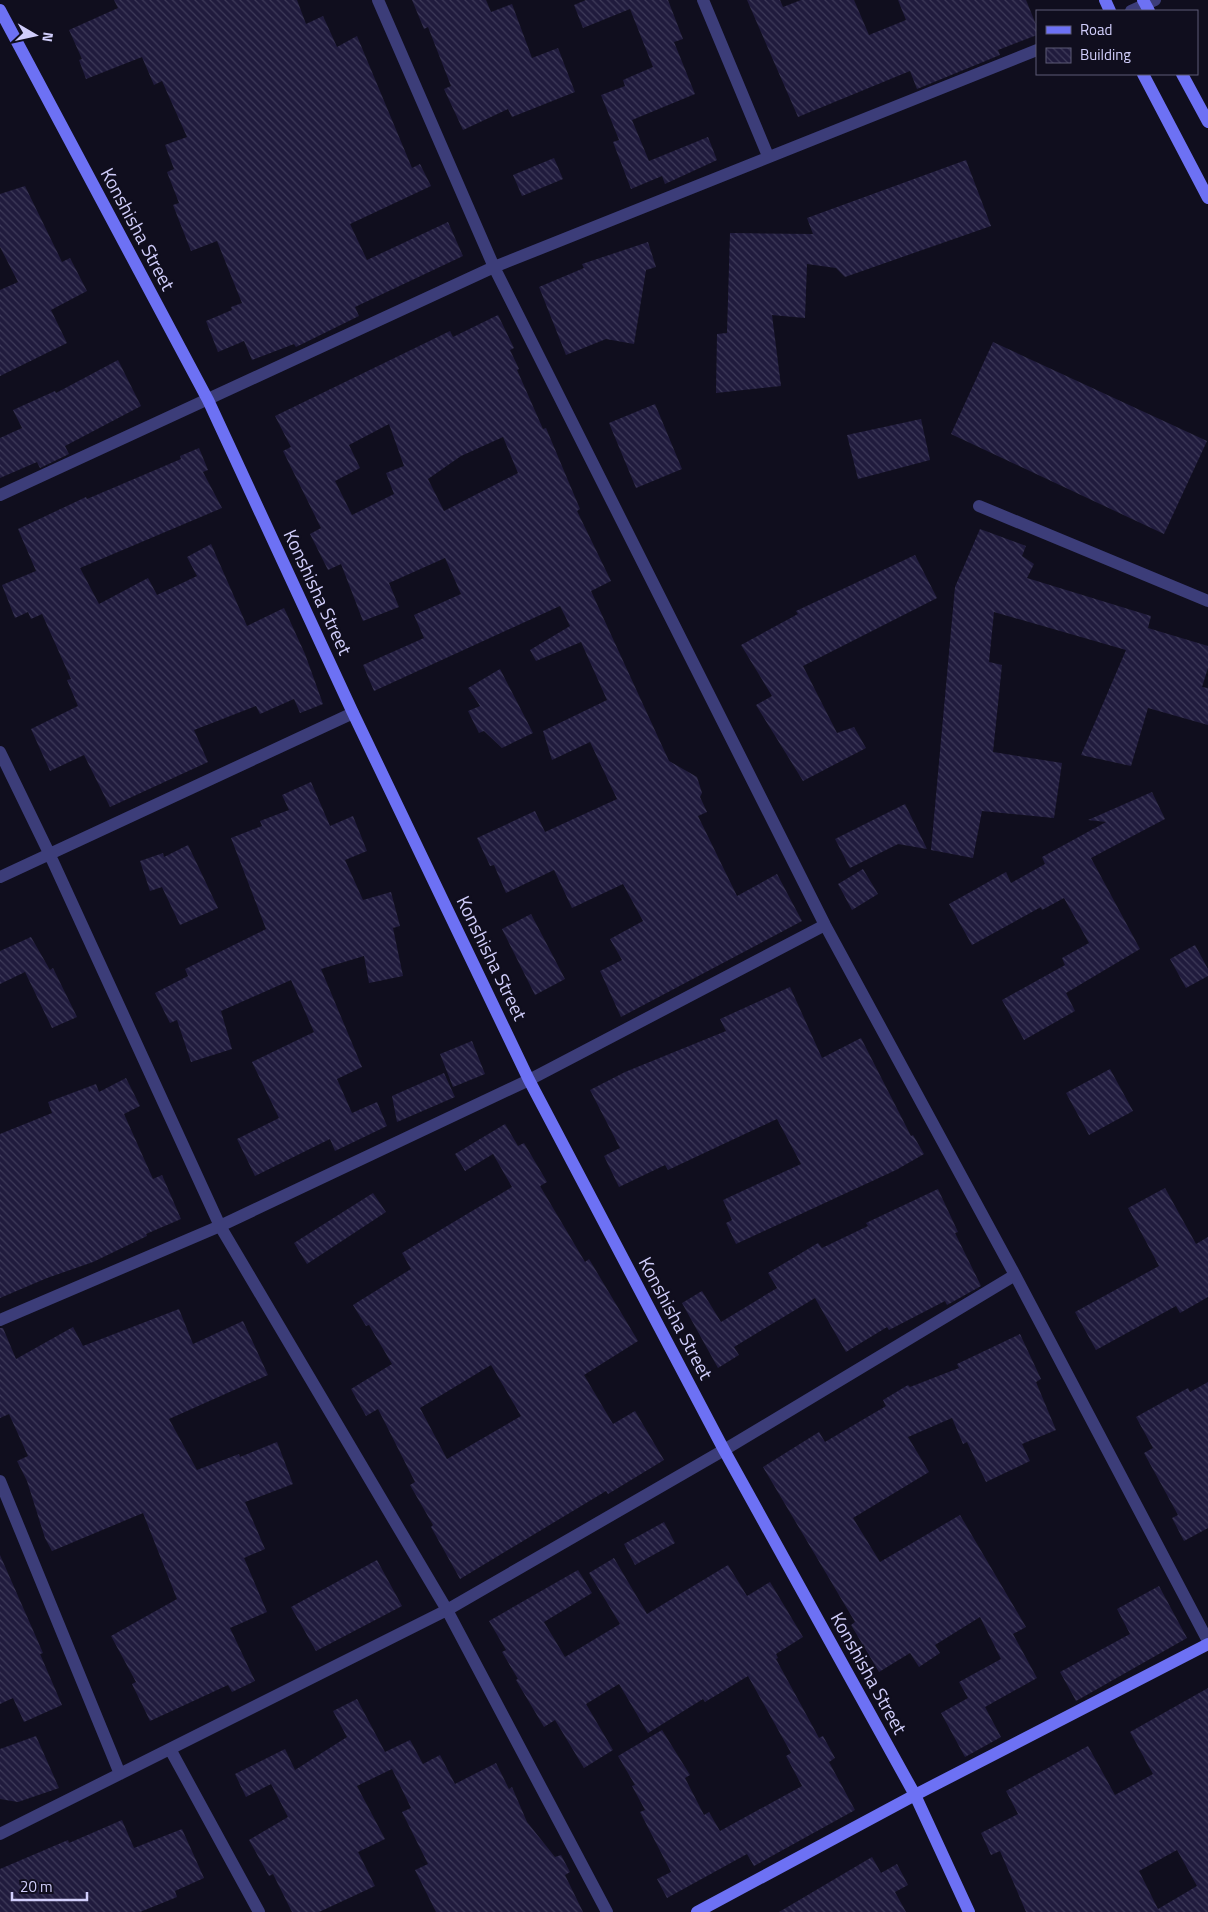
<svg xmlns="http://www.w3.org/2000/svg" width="1208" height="1912" viewBox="0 0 1208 1912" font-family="'Titillium Web',sans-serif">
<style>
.building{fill:url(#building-back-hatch);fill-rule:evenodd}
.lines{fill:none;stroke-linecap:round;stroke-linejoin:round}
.street{stroke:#3c3d79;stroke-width:12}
.secondary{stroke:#6d71f4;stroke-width:12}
.labels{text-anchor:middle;stroke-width:4.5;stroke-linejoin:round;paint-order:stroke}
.street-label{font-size:19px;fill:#d1cefb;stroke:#100e1e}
</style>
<defs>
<pattern id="building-back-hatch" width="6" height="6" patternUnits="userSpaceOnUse" patternTransform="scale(1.25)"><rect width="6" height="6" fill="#201b3d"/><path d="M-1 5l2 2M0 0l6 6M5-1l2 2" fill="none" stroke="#3f3b5a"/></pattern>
</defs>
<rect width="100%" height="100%" fill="#100e1e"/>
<path class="building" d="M 114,0 L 297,0 L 306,24 L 323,16 L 337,47 L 357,36 L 412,168 L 420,164 L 431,186 L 350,224 L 367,260 L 448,222 L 463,256 L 355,307 L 359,316 L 296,347 L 294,344 L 252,360 L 244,341 L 218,352 L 206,321 L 232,310 L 231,307 L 242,303 L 217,241 L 191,251 L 173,205 L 179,203 L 167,172 L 174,169 L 165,145 L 187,137 L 162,81 L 154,85 L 142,57 L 86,79 L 79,60 L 82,59 L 69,30 L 118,8 Z
M 412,0 L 486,0 L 491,12 L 512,4 L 532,58 L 558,48 L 575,92 L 512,117 L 508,109 L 463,130 L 444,89 L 451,86 L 428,27 L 424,29 Z
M 586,0 L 668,0 L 683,39 L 674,42 L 695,94 L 632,120 L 649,161 L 708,137 L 717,160 L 665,184 L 662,176 L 631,189 L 613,142 L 619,140 L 601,95 L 625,86 L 623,80 L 653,67 L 630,9 L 583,28 L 574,5 Z
M 747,0 L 780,0 L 783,7 L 801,0 L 854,0 L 869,35 L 906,20 L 898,0 L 1026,0 L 1037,27 L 1037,35 L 998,50 L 1000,55 L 917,89 L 910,71 L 798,117 Z
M 554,158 L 563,179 L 522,196 L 513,175 Z
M 966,160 L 991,226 L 845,277 L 836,268 L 807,264 L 805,318 L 772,315 L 781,386 L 716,393 L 717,334 L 727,333 L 730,233 L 813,234 L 807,218 Z
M 25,186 L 62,262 L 70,258 L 87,291 L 51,310 L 67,343 L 0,376 L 0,290 L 18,282 L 0,247 L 0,194 Z
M 648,242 L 656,267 L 646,270 L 634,344 L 606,339 L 566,355 L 539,287 L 584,268 L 582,264 Z
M 498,315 L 514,348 L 510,350 L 519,369 L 517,370 L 543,429 L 546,428 L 580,509 L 577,511 L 611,581 L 591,591 L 669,761 L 697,777 L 702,793 L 700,797 L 707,812 L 698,816 L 737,896 L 777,874 L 802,921 L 621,1017 L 600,971 L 622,960 L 610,939 L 643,921 L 623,884 L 572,908 L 554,870 L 506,893 L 494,865 L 490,866 L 477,838 L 535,811 L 545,832 L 617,799 L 590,742 L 552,760 L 543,731 L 607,700 L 581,642 L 536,661 L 530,650 L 570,626 L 560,606 L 374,691 L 363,665 L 424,638 L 414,615 L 461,594 L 445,558 L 389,583 L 399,607 L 363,621 L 341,564 L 328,570 L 310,534 L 321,528 L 283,451 L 291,447 L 275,416 L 450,331 L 453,337 ZM 389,424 L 404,466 L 386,473 L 394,494 L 352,515 L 335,481 L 360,468 L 349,445 ZM 503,437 L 518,473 L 444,511 L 428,479 L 461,456 Z
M 993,342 L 1207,441 L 1164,534 L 951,434 Z
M 118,360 L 141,406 L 65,446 L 69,454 L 40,468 L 37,462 L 0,478 L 0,438 L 22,428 L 13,410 L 55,391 L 56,393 Z
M 655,404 L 682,469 L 636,488 L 609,423 Z
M 921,419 L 930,460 L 858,479 L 847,435 Z
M 199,448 L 208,470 L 203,472 L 222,508 L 80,568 L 99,604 L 148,578 L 157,595 L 197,576 L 187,557 L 211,544 L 247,626 L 284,608 L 305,654 L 323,704 L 300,713 L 294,699 L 260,714 L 256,706 L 194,730 L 208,762 L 110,807 L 84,755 L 50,771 L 31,729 L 78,706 L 67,680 L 71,679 L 42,614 L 31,619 L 28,612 L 15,618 L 2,585 L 36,571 L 18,529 L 86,497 L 87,499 L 181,459 L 180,456 Z
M 980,529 L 1026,546 L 1022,556 L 1034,564 L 1027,578 L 1151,616 L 1148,628 L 1208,646 L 1208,668 L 1202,687 L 1208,688 L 1208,725 L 1148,708 L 1131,766 L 1081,755 L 1126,650 L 994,612 L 989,662 L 1002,665 L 993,752 L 1062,763 L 1054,818 L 982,811 L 973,858 L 931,850 L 955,587 Z
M 915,555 L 937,598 L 803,666 L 837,733 L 854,727 L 866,748 L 803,781 L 756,705 L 772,696 L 741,645 L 798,614 L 796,611 Z
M 500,669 L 533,733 L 502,748 L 484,731 L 479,733 L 468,711 L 480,706 L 468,688 Z
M 311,782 L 330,826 L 353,816 L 367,851 L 345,860 L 363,900 L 391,892 L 400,926 L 393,928 L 403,976 L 369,983 L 364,956 L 321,969 L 362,1067 L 337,1079 L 352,1113 L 377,1102 L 387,1126 L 335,1151 L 330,1139 L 255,1176 L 237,1139 L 279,1118 L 252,1062 L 314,1032 L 291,980 L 221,1011 L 232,1049 L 191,1062 L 177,1020 L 170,1023 L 155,993 L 188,976 L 185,969 L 266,929 L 231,838 L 262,826 L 260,821 L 289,810 L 282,795 Z
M 1152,792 L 1165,819 L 1091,858 L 1140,949 L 1066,993 L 1075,1011 L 1024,1040 L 1002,1000 L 1065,965 L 1062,958 L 1089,943 L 1064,898 L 1042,910 L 1041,907 L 972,945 L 949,904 L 1006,872 L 1011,883 L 1045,864 L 1042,857 L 1106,822 L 1088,820 Z
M 905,804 L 927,849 L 898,844 L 850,868 L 835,839 Z
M 188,845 L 218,908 L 180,925 L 162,887 L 150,891 L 140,861 L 163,853 L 164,857 Z
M 863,869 L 878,894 L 852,910 L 838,884 Z
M 531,914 L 565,979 L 535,995 L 502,929 Z
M 31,937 L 50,970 L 53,968 L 77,1017 L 52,1028 L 25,972 L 0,984 L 0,951 Z
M 1195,945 L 1208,969 L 1208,976 L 1186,988 L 1170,959 Z
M 790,987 L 822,1058 L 861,1038 L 911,1136 L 913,1135 L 924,1154 L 896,1170 L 736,1244 L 726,1223 L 732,1220 L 723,1200 L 801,1164 L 777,1119 L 668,1170 L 665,1165 L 619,1187 L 604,1156 L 620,1148 L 590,1090 L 625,1072 L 726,1031 L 720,1019 Z
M 472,1041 L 485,1074 L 453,1087 L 440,1054 Z
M 1110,1069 L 1133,1111 L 1089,1135 L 1066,1093 Z
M 444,1073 L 455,1097 L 397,1122 L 392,1096 Z
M 126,1078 L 140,1106 L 124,1114 L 153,1179 L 162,1175 L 181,1219 L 146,1234 L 147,1236 L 93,1262 L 47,1278 L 0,1298 L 0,1134 L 52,1113 L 48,1102 L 96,1084 L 99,1092 Z
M 505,1124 L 518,1146 L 524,1143 L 547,1182 L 540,1186 L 585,1262 L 589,1259 L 638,1341 L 584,1375 L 613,1424 L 635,1411 L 664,1460 L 608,1494 L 606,1491 L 460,1579 L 431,1527 L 433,1525 L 410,1485 L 415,1482 L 378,1409 L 366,1416 L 351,1389 L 392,1364 L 369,1325 L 366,1326 L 353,1305 L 411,1269 L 402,1253 L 512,1187 L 493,1154 L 465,1171 L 455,1154 ZM 491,1365 L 521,1416 L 447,1459 L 420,1408 Z
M 1165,1188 L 1196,1244 L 1208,1237 L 1208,1297 L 1180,1313 L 1176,1306 L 1096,1350 L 1075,1312 L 1159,1266 L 1128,1208 Z
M 938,1189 L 958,1232 L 955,1233 L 981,1286 L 947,1305 L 945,1301 L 889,1330 L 887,1327 L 846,1352 L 815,1298 L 734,1347 L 739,1355 L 718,1368 L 682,1303 L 702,1291 L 721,1322 L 777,1288 L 768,1273 L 818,1243 L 822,1248 L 868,1226 L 866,1223 Z
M 373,1193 L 386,1212 L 307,1264 L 294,1243 Z
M 179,1309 L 193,1344 L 243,1321 L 268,1375 L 169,1419 L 197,1470 L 239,1454 L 240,1457 L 277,1442 L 293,1484 L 245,1502 L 265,1549 L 244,1558 L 267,1612 L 230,1628 L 255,1681 L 232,1692 L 228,1685 L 150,1721 L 132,1684 L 136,1682 L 111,1636 L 177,1599 L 143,1513 L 52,1551 L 45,1538 L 27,1481 L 17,1461 L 28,1456 L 9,1414 L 0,1418 L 0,1328 L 3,1328 L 16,1359 L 73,1327 L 83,1346 Z
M 1020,1334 L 1041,1379 L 1036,1382 L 1056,1430 L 1022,1444 L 1030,1461 L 986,1482 L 967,1442 L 963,1444 L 952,1418 L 908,1437 L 929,1472 L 853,1518 L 880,1562 L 960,1515 L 1026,1627 L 1013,1634 L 1037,1678 L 985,1707 L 1001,1737 L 965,1757 L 941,1713 L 968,1698 L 959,1682 L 1001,1659 L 980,1617 L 935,1645 L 940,1653 L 919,1667 L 910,1653 L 879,1672 L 851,1625 L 855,1622 L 763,1467 L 819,1432 L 825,1442 L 886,1406 L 883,1400 L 908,1385 L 910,1387 L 959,1368 L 957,1364 Z
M 1208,1382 L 1208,1528 L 1184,1541 L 1172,1518 L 1178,1515 L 1144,1453 L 1153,1448 L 1136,1417 L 1188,1388 L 1190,1392 Z
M 664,1522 L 675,1543 L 635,1565 L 624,1544 Z
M 0,1555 L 43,1653 L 40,1654 L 62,1705 L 24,1722 L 13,1698 L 0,1704 Z
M 614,1558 L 647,1614 L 728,1565 L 747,1596 L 770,1582 L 803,1637 L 776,1654 L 778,1658 L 776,1659 L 819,1738 L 823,1736 L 835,1758 L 829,1762 L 855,1810 L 754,1866 L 747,1854 L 667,1898 L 657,1879 L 671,1872 L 640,1812 L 645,1810 L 632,1786 L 635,1785 L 618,1756 L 662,1730 L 690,1775 L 685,1778 L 704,1815 L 709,1812 L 720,1831 L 802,1786 L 786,1756 L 791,1753 L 748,1676 L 705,1702 L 703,1699 L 648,1733 L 619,1684 L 586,1704 L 613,1750 L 584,1768 L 555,1720 L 544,1727 L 516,1680 L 518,1679 L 502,1652 L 506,1650 L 489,1621 L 578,1570 L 592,1593 L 544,1622 L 565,1657 L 620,1624 L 589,1573 Z
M 377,1560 L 402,1606 L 316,1651 L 291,1607 Z
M 1159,1586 L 1187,1638 L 1076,1701 L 1060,1672 L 1130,1634 L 1117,1609 Z
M 1208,1688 L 1208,1912 L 1026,1912 L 1000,1851 L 991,1855 L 981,1833 L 1018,1814 L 1006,1791 L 1088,1746 L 1115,1795 L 1153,1774 L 1130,1732 ZM 1177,1850 L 1197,1886 L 1158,1909 L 1139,1871 Z
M 357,1699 L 385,1752 L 410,1740 L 423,1764 L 440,1755 L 455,1784 L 496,1763 L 509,1789 L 512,1787 L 527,1822 L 555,1857 L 561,1855 L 570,1872 L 565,1875 L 583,1912 L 436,1912 L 415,1870 L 428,1864 L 402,1812 L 411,1808 L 392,1769 L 357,1786 L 385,1839 L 358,1852 L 375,1886 L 319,1912 L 292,1912 L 273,1874 L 269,1876 L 249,1840 L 288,1817 L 271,1784 L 246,1797 L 235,1774 L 285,1749 L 295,1770 L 347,1737 L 333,1711 Z
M 36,1736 L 59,1788 L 18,1802 L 0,1799 L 0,1749 Z
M 122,1820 L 134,1848 L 182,1829 L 204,1878 L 175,1891 L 177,1897 L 140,1912 L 0,1912 L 0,1869 L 68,1840 L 69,1843 Z
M 872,1857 L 881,1873 L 897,1864 L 908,1885 L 895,1892 L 906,1912 L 779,1912 Z"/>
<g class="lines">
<path class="street" d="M 378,0 L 494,267 L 825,925 L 1015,1275 L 1208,1641
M 703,0 L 768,156
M 1131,11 L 1155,0
M 0,495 L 494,267 L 1037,50
M 979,506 L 1208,601
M 0,752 L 49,853 L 220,1226 L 447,1610 L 607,1912
M 0,877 L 353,713
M 0,1320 L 220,1226 L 529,1080 L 825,925
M 0,1481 L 120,1774
M 170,1749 L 259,1912
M 0,1834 L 447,1610 L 724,1450 L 1015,1275"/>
<path class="secondary" d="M 1105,0 L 1110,11
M 1143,0 L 1149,11
M 0,10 L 208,400 L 353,713 L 529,1080 L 724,1450 L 915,1795 L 969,1912
M 1143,74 L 1208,198
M 1182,74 L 1208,122
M 697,1912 L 915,1795 L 1208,1644"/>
</g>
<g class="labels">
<g class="street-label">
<text transform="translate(138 229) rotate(62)" y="7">Konshisha Street</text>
<text transform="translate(318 592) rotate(65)" y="7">Konshisha Street</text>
<text transform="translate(492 958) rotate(64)" y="7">Konshisha Street</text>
<text transform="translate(676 1318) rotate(62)" y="7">Konshisha Street</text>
<text transform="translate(869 1673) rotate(61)" y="7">Konshisha Street</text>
</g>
</g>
<rect x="1036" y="10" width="162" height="65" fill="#100e1e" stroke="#5d5b76"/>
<rect x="1046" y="26" width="25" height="8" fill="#6d71f4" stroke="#5d5b76"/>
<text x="1080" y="35" font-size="15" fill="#d1cefb">Road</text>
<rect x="1046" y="48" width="25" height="15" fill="url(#building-back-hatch)" stroke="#5d5b76"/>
<text x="1080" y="60" font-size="15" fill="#d1cefb">Building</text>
<g transform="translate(35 35) rotate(99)" stroke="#100e1e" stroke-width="4" paint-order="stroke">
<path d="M0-4L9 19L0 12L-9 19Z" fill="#d1cefb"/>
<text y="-8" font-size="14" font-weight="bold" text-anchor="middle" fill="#d1cefb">N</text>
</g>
<path d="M12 1892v8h75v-8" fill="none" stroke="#d1cefb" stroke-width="2.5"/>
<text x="20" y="1892" font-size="15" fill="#d1cefb" stroke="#100e1e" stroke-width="4" paint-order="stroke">20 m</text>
</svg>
